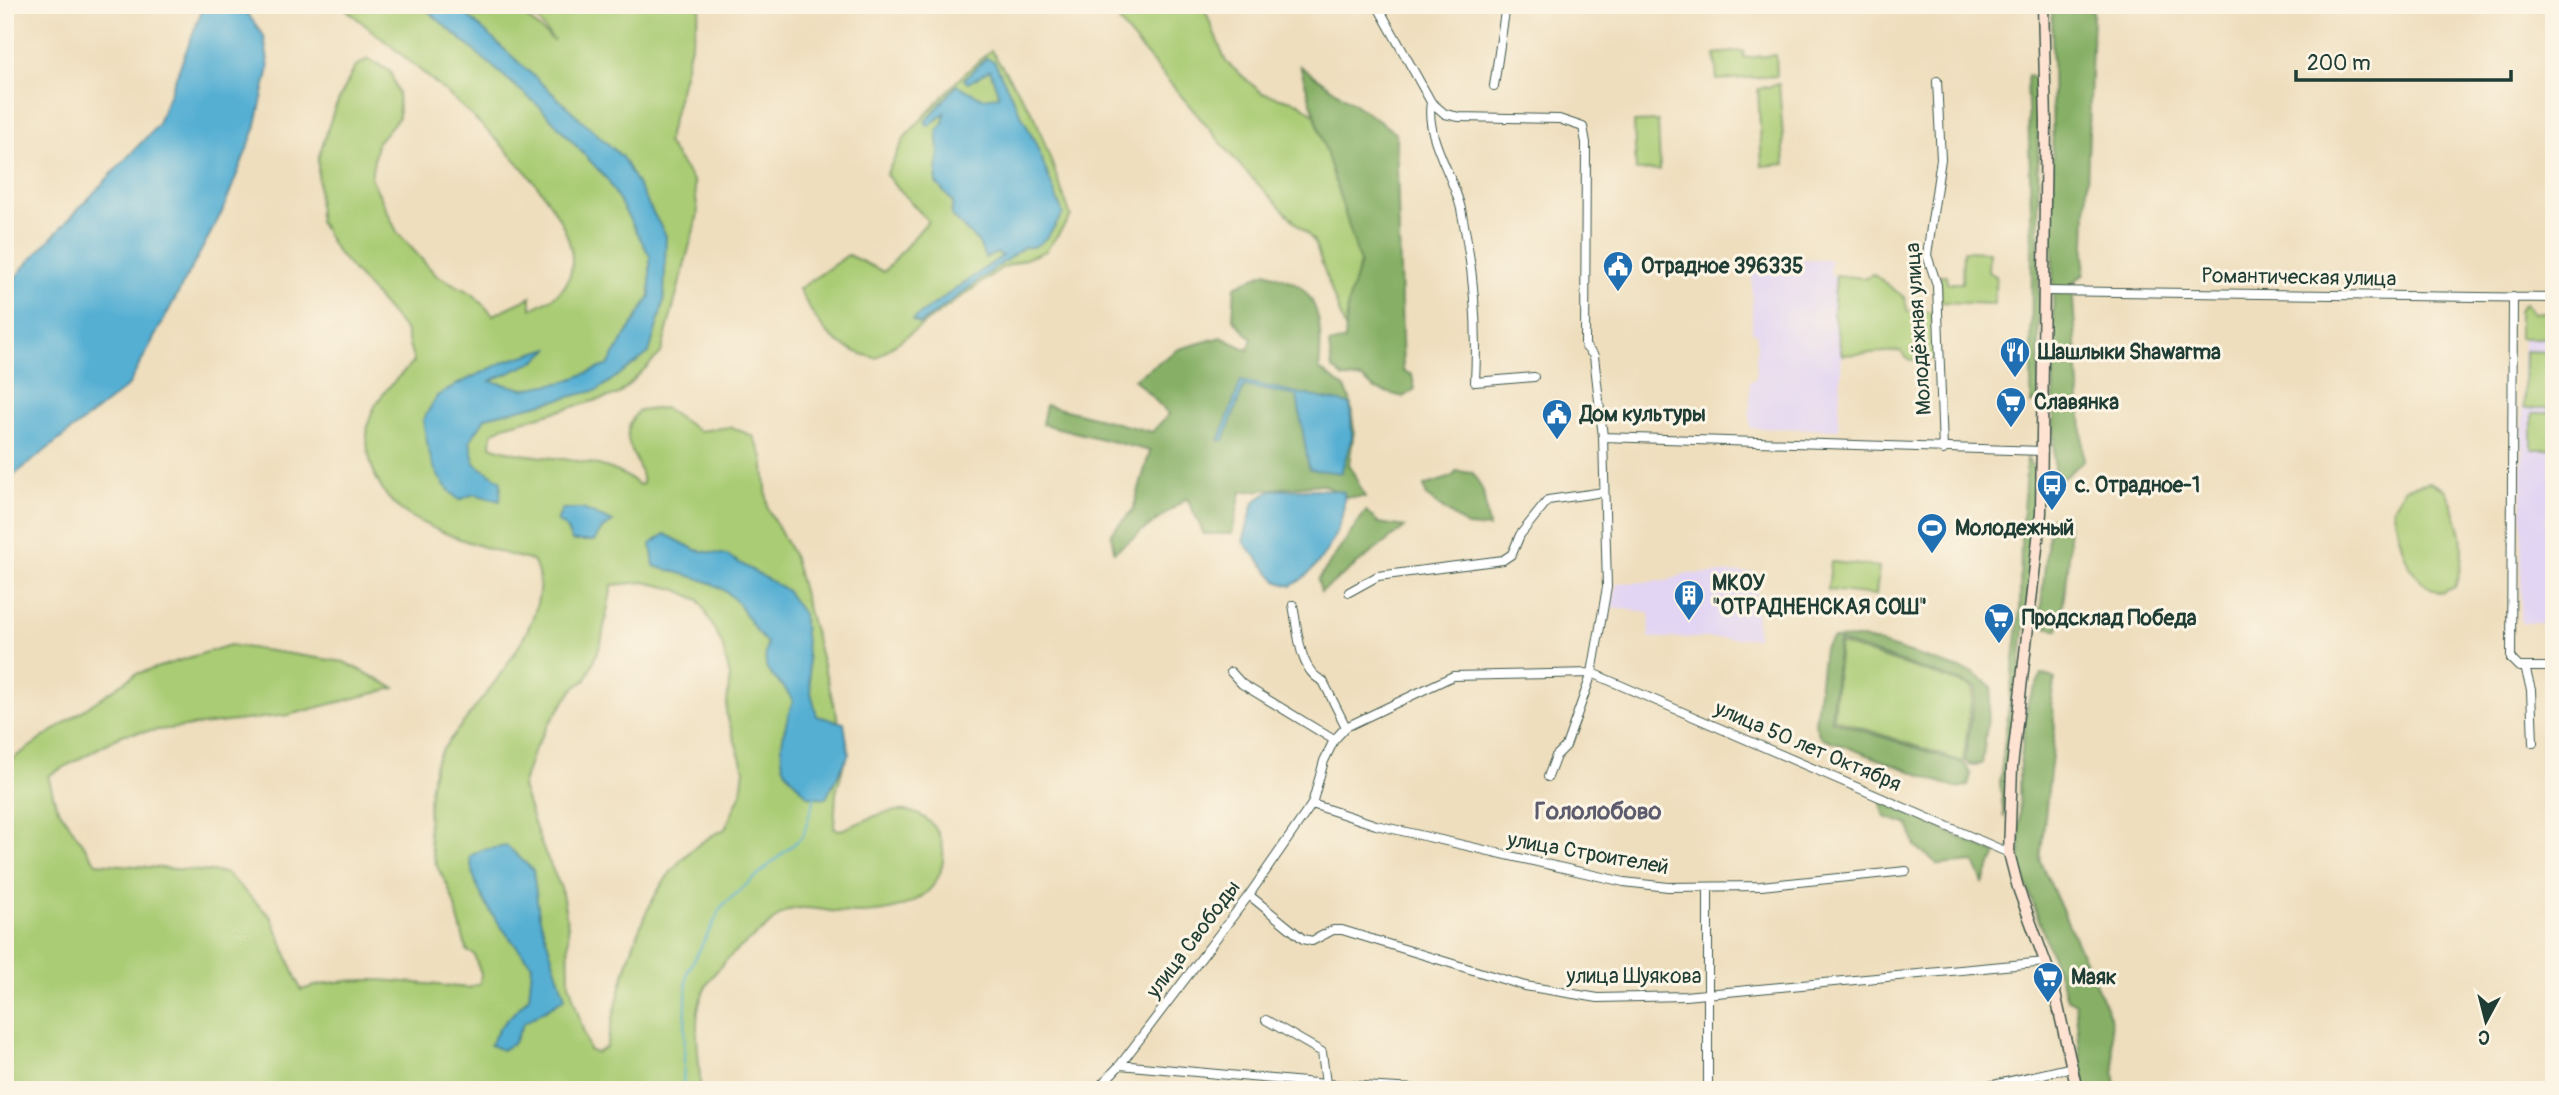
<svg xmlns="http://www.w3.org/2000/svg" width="2559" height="1095" viewBox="0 0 2559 1095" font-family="Pangolin,sans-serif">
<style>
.built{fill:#e2d4f3}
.green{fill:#aacc74;stroke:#648454;stroke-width:2;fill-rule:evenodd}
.forest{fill:#87b066;stroke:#53764d;stroke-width:2}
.water{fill:#55afd3;stroke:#3a7684;stroke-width:2}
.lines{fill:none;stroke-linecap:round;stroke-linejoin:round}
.stream{stroke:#55afd3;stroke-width:2}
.street-casing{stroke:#3e5549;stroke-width:10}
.secondary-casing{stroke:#3e5549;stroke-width:13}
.street{stroke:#fff;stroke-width:8}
.secondary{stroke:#fee3d2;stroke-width:10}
.labels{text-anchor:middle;stroke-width:6;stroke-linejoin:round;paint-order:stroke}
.poi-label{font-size:21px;font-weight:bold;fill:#1f3d34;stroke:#fcf5e5;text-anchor:start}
.street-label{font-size:21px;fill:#1f3d34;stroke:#fcf5e5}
.quarter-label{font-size:24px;font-weight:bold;fill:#5c5c6e;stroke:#fcf5e5}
</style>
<rect width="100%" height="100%" fill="#fcf5e5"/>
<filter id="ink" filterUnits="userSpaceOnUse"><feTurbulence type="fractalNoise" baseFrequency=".0143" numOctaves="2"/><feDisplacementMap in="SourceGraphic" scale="14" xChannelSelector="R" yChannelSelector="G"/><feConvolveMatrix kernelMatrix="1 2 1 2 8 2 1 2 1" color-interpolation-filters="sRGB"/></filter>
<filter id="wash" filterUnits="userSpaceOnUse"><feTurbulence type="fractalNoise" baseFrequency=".00686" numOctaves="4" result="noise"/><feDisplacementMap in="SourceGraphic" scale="28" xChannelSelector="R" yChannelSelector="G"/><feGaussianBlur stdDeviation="1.57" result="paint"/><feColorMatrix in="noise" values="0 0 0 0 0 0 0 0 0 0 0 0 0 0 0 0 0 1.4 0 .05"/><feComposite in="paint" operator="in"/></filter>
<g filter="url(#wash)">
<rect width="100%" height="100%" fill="#eedebd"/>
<path class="built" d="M 1752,258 L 1831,260 L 1830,274 L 1836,275 L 1833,313 L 1842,355 L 1838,429 L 1750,428 L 1750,382 L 1756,378 L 1757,333 L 1752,332 Z
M 2523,338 L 2554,338 L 2554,623 L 2521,623 Z
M 1756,572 L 1757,638 L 1649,638 L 1650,613 L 1612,607 L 1617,583 L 1667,581 L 1685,574 Z"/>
<path class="green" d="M 341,5 L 512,5 L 554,41 L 526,5 L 701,5 L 667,143 L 694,182 L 698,214 L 661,353 L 619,394 L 504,426 L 492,433 L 491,446 C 537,464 599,451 639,485 L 643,484 C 641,453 613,443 638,411 L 664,408 L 699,431 L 731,427 L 753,436 L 763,457 L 768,509 L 793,555 L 847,752 L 836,793 L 834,828 L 840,830 C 861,824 884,808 906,811 C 947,817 955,868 926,893 C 900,915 862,915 830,911 C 819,909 804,906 793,909 C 778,912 771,925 759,933 C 733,952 703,976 698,1011 C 694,1040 701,1063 700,1090 L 5,1090 L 5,764 L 136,674 L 230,645 L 344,662 L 395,688 L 288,715 L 124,734 L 48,776 L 56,805 L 96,863 L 226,873 L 272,918 L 301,990 C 358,971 411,984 469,988 L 480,983 L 481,974 L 474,954 L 467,951 C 461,931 457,909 449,889 C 446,881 440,874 437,866 C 427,843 427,816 430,792 C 432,781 433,765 439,755 C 467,712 565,616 533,561 C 496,552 422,530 395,505 C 375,487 362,448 369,421 C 375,398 397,378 414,362 L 405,330 L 336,251 L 319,221 L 318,159 L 334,110 L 355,67 L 368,59 L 390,71 L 398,93 L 399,117 L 377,143 L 371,177 L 397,232 L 436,275 L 473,294 L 493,315 L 531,297 L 531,309 C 544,303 562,295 568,280 C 604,204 392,49 341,5 ZM 644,582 L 675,589 L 699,600 L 722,644 L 730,676 L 726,713 L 744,769 L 741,793 L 725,829 C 643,865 626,968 606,1047 L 596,1053 L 589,1050 L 569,983 L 568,926 L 561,888 L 541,844 L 522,787 L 533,752 L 548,725 L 574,688 L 586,680 L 601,643 L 612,585 Z
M 1108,5 L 1203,5 L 1226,62 L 1262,93 L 1299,103 L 1354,146 L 1371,179 L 1353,351 L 1314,241 L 1245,171 L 1126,31 Z
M 991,50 L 1035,117 L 1071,216 L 1046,251 L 1002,268 L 876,358 C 830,347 820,328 799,289 L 848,255 L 884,272 L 928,221 L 886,175 L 905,137 L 959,79 Z
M 1743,51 L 1744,58 L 1776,55 L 1777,76 L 1717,80 L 1715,54 Z
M 1779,84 L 1785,164 L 1762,166 L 1758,89 Z
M 1658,121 L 1660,170 L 1636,171 L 1634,122 Z
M 1963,251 L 1989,252 L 1988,272 L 1996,276 L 1994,304 L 1940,302 L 1940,275 L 1946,275 L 1947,283 L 1962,283 Z
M 1873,274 L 1904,297 L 1908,312 L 1932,312 L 1936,359 L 1909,360 L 1900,351 L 1842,355 L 1833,313 L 1836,275 L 1863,278 Z
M 2525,303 L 2533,313 L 2554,311 L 2554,338 L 2519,338 L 2519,310 Z
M 2525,351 L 2553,352 L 2553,408 L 2524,408 Z
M 2532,413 L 2554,413 L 2554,449 L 2532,449 Z
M 2429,482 L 2446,490 C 2462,528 2468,548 2455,587 L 2441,593 C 2404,578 2401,544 2393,508 L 2405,488 Z
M 1831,562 L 1879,567 L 1876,595 L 1828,590 Z
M 1840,644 L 1973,687 L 1963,762 L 1833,718 Z"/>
<path class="forest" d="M 2052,5 L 2092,5 L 2093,17 L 2084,273 L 2072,284 L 2084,460 L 2066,476 L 2054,479 Z
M 1300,66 L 1396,133 L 1403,371 L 1412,375 L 1415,389 L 1403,397 L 1375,389 L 1363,379 L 1344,378 L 1332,368 L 1329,344 L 1345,340 L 1348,303 L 1360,263 Z
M 2027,75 L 2038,79 L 2039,400 L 2031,404 L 2032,243 Z
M 1266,272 C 1276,276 1289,279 1298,285 C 1323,303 1322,341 1319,369 L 1344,387 L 1350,398 L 1354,431 L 1349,464 L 1365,497 L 1347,497 L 1322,484 L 1241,492 L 1232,534 L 1204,534 L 1187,498 L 1114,552 L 1111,533 L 1133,510 L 1150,451 L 1042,424 L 1046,405 L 1152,432 L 1169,414 L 1134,379 L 1179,349 L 1221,337 L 1248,350 L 1252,339 L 1233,319 L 1235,286 Z
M 2027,458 L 2036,471 L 2030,575 L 2004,818 L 2000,782 L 2020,608 L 2021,537 Z
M 1457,471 L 1473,473 L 1483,491 L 1489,528 L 1467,526 L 1427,497 L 1424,486 L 1452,477 Z
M 1366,511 L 1379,523 L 1405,527 L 1321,592 L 1318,580 Z
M 2064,514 C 2076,544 2064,597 2058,630 L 2039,625 L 2050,518 Z
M 1863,638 L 1973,673 L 1992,687 L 1982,764 L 1970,765 L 1965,760 L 1976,687 L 1839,641 L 1831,720 L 1965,764 L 1971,774 L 1968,786 L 1955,788 L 1820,737 L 1815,724 L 1824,648 L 1832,639 Z
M 2042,674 L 2055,679 L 2051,700 L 2055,728 L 2040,861 L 2110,1016 L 2116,1090 L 2084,1090 L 2075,1003 L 2067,998 L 2020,867 L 2019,773 L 2028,701 Z
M 1880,800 L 1996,854 L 1983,883 L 1974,862 L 1939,865 L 1915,846 L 1909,825 L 1885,817 Z"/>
<path class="water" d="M 204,5 L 241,5 L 264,36 L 269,68 L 255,129 L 222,212 L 128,386 L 5,482 L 5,292 L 22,269 L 157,126 Z
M 421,5 L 456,5 L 622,157 L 666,236 L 664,301 L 649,353 L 598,390 L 486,417 L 470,441 L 474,463 L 501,481 L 500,501 L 474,494 L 459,500 C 430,475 429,454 423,420 L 437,396 L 456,385 L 506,361 L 550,348 L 536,361 L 490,381 L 524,389 L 564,382 L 608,365 L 650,296 L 650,256 L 607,179 L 541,108 Z
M 986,58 L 994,61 L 1035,142 L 1063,214 C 1053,228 1043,250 1024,247 L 920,324 L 912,320 L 1002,256 L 998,253 L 985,258 L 979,243 L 951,215 L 953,202 L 936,183 L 939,151 L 937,130 L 943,124 L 945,113 L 929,126 L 925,122 L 957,85 L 982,98 L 999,96 L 990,70 L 968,83 L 964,80 Z
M 1241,381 L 1350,404 L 1352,437 L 1341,473 L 1309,469 L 1297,396 L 1244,386 L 1224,440 L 1219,441 Z
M 1319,489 L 1344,492 C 1347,525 1320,571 1291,586 L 1278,582 L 1243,542 L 1254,502 L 1272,490 Z
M 562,509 L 583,509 L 613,522 L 602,529 L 594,541 L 572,541 L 566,528 L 557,521 Z
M 665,534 L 696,550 L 726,555 L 786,590 L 803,614 L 811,692 L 817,716 L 844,723 L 849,754 L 826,798 L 808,796 C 801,788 791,779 786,771 C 775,754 787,718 793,701 C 777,670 760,683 767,643 C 752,630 746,610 731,596 C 712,578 678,574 654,566 L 651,544 Z
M 507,846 L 533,870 L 539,915 L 565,998 L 524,1023 L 513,1044 L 502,1050 L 490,1045 L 500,1027 L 529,997 L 532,965 C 506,933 473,898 470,856 L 482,850 Z"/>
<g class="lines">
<path class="stream" d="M 683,1090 L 687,973 L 723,905 L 803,836 L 815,797"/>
</g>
</g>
<g filter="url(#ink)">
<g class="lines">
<g class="street-casing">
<path id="street" d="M 1377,5 L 1431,102 L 1445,114 L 1459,117 L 1559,119 L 1583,127 L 1586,143 L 1585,346 L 1594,356 L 1603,437 L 1607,587 L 1592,673 L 1566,746 L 1556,756 L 1548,777
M 1937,81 L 1941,159 L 1927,255 L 1937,285 L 1943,450
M 1494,86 L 1506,5
M 1431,102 C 1425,138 1453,174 1461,209 C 1473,265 1478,325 1475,382 L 1534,377
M 2045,291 L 2554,298
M 2513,297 L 2511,659 L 2519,667 L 2554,667
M 1603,437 L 2043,451
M 1349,592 L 1378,576 L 1503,560 L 1512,554 L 1520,535 L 1548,500 L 1604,492
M 1293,605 C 1298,628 1298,671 1323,681 L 1346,727
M 2525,667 L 2531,690 L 2533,743
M 1231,672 L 1242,684 L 1334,740
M 1312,804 L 1376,825 L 1624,882 L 1668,887 L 1761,886 L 1906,871
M 1249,895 L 1303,939 L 1312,941 L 1333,930 L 1342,930 L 1525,986 L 1598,998 L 1685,996 L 2046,962
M 1266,1020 L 1322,1052 L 1326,1084
M 1120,1065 L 1326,1084 L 1434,1090
M 1096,1090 L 1120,1065 L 1249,895 L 1312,804 L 1324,761 L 1334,740 L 1346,727 L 1453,676 L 1592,673 L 2009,853
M 1708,1090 L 1708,887
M 1971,1090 L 2073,1067"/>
</g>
<g class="secondary-casing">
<path id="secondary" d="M 2043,5 L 2046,122 L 2041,513 L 2012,767 L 2009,853 L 2018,888 L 2052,980 L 2077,1090"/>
</g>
<use href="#street" class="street"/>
<use href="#secondary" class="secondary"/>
</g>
</g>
<defs>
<g id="civic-pin" transform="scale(1.575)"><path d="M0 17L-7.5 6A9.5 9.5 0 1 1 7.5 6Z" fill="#1f6fb2" stroke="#fcf5e5"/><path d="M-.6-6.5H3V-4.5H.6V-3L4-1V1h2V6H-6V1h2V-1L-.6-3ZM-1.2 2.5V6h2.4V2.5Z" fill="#fff"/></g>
<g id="restaurant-pin" transform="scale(1.575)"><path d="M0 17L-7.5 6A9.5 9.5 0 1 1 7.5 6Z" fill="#1f6fb2" stroke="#fcf5e5"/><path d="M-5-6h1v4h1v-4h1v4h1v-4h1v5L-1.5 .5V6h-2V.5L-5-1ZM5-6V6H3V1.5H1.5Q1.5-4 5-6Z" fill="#fff"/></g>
<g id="supermarket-pin" transform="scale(1.575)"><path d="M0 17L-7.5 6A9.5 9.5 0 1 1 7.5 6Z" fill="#1f6fb2" stroke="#fcf5e5"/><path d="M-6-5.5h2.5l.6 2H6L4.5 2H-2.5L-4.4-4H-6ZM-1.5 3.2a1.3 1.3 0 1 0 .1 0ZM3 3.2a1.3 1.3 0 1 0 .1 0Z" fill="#fff"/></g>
<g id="bus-pin" transform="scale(1.575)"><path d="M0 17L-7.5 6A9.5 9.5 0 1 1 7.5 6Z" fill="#1f6fb2" stroke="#fcf5e5"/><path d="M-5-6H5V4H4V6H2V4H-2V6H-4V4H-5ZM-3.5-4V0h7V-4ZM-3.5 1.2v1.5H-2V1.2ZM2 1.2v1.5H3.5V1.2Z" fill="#fff"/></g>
<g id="stadium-pin" transform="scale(1.575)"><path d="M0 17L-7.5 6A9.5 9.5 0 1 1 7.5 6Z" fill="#1f6fb2" stroke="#fcf5e5"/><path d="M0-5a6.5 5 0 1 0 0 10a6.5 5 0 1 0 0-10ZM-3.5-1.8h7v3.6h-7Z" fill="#fff"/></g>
<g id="building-pin" transform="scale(1.575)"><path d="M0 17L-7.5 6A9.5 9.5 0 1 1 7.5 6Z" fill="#1f6fb2" stroke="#fcf5e5"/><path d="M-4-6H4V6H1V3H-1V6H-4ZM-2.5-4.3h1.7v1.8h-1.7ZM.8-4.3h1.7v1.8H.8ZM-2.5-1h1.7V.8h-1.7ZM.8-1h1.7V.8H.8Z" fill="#fff"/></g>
</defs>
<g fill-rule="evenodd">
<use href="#civic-pin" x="1618" y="266"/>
<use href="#restaurant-pin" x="2015" y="352"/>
<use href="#supermarket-pin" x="2011" y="402"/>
<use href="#civic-pin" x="1557" y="414"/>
<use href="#bus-pin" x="2052" y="485"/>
<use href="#stadium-pin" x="1932" y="528"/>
<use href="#building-pin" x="1689" y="595"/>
<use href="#supermarket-pin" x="1999" y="618"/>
<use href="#supermarket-pin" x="2048" y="977"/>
</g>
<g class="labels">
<g class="poi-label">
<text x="1641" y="273">Отрадное 396335</text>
<text x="2038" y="359">Шашлыки Shawarma</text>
<text x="2034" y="409">Славянка</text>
<text x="1580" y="421">Дом культуры</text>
<text x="2075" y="492">с. Отрадное-1</text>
<text x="1955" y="535">Молодежный</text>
<text x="1712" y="590">МКОУ<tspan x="1712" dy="24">"ОТРАДНЕНСКАЯ СОШ"</tspan></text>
<text x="2022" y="625">Продсклад Победа</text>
<text x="2071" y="984">Маяк</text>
</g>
<g class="street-label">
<text transform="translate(2299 277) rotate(1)" y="7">Романтическая улица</text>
<text transform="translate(1918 329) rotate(-94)" y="7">Молодёжная улица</text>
<text transform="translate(1808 746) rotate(23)" y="7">улица 50 лет Октября</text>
<text transform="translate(1588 853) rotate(10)" y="7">улица Строителей</text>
<text transform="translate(1193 939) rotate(-53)" y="7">улица Свободы</text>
<text x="1634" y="983">улица Шуякова</text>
</g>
<g class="quarter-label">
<text x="1598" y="819">Гололобово</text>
</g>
</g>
<rect width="2559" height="1095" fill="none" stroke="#fcf5e5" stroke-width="28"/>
<g transform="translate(2486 1021) rotate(187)" stroke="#fcf5e5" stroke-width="5" paint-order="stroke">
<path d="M0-5L12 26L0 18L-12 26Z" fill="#1f3d34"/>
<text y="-10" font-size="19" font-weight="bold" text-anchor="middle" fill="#1f3d34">С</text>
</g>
<path d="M2296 70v10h215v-10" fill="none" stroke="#1f3d34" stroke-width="3.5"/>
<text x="2307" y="70" font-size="21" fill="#1f3d34" stroke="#fcf5e5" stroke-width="5" paint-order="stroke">200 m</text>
</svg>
